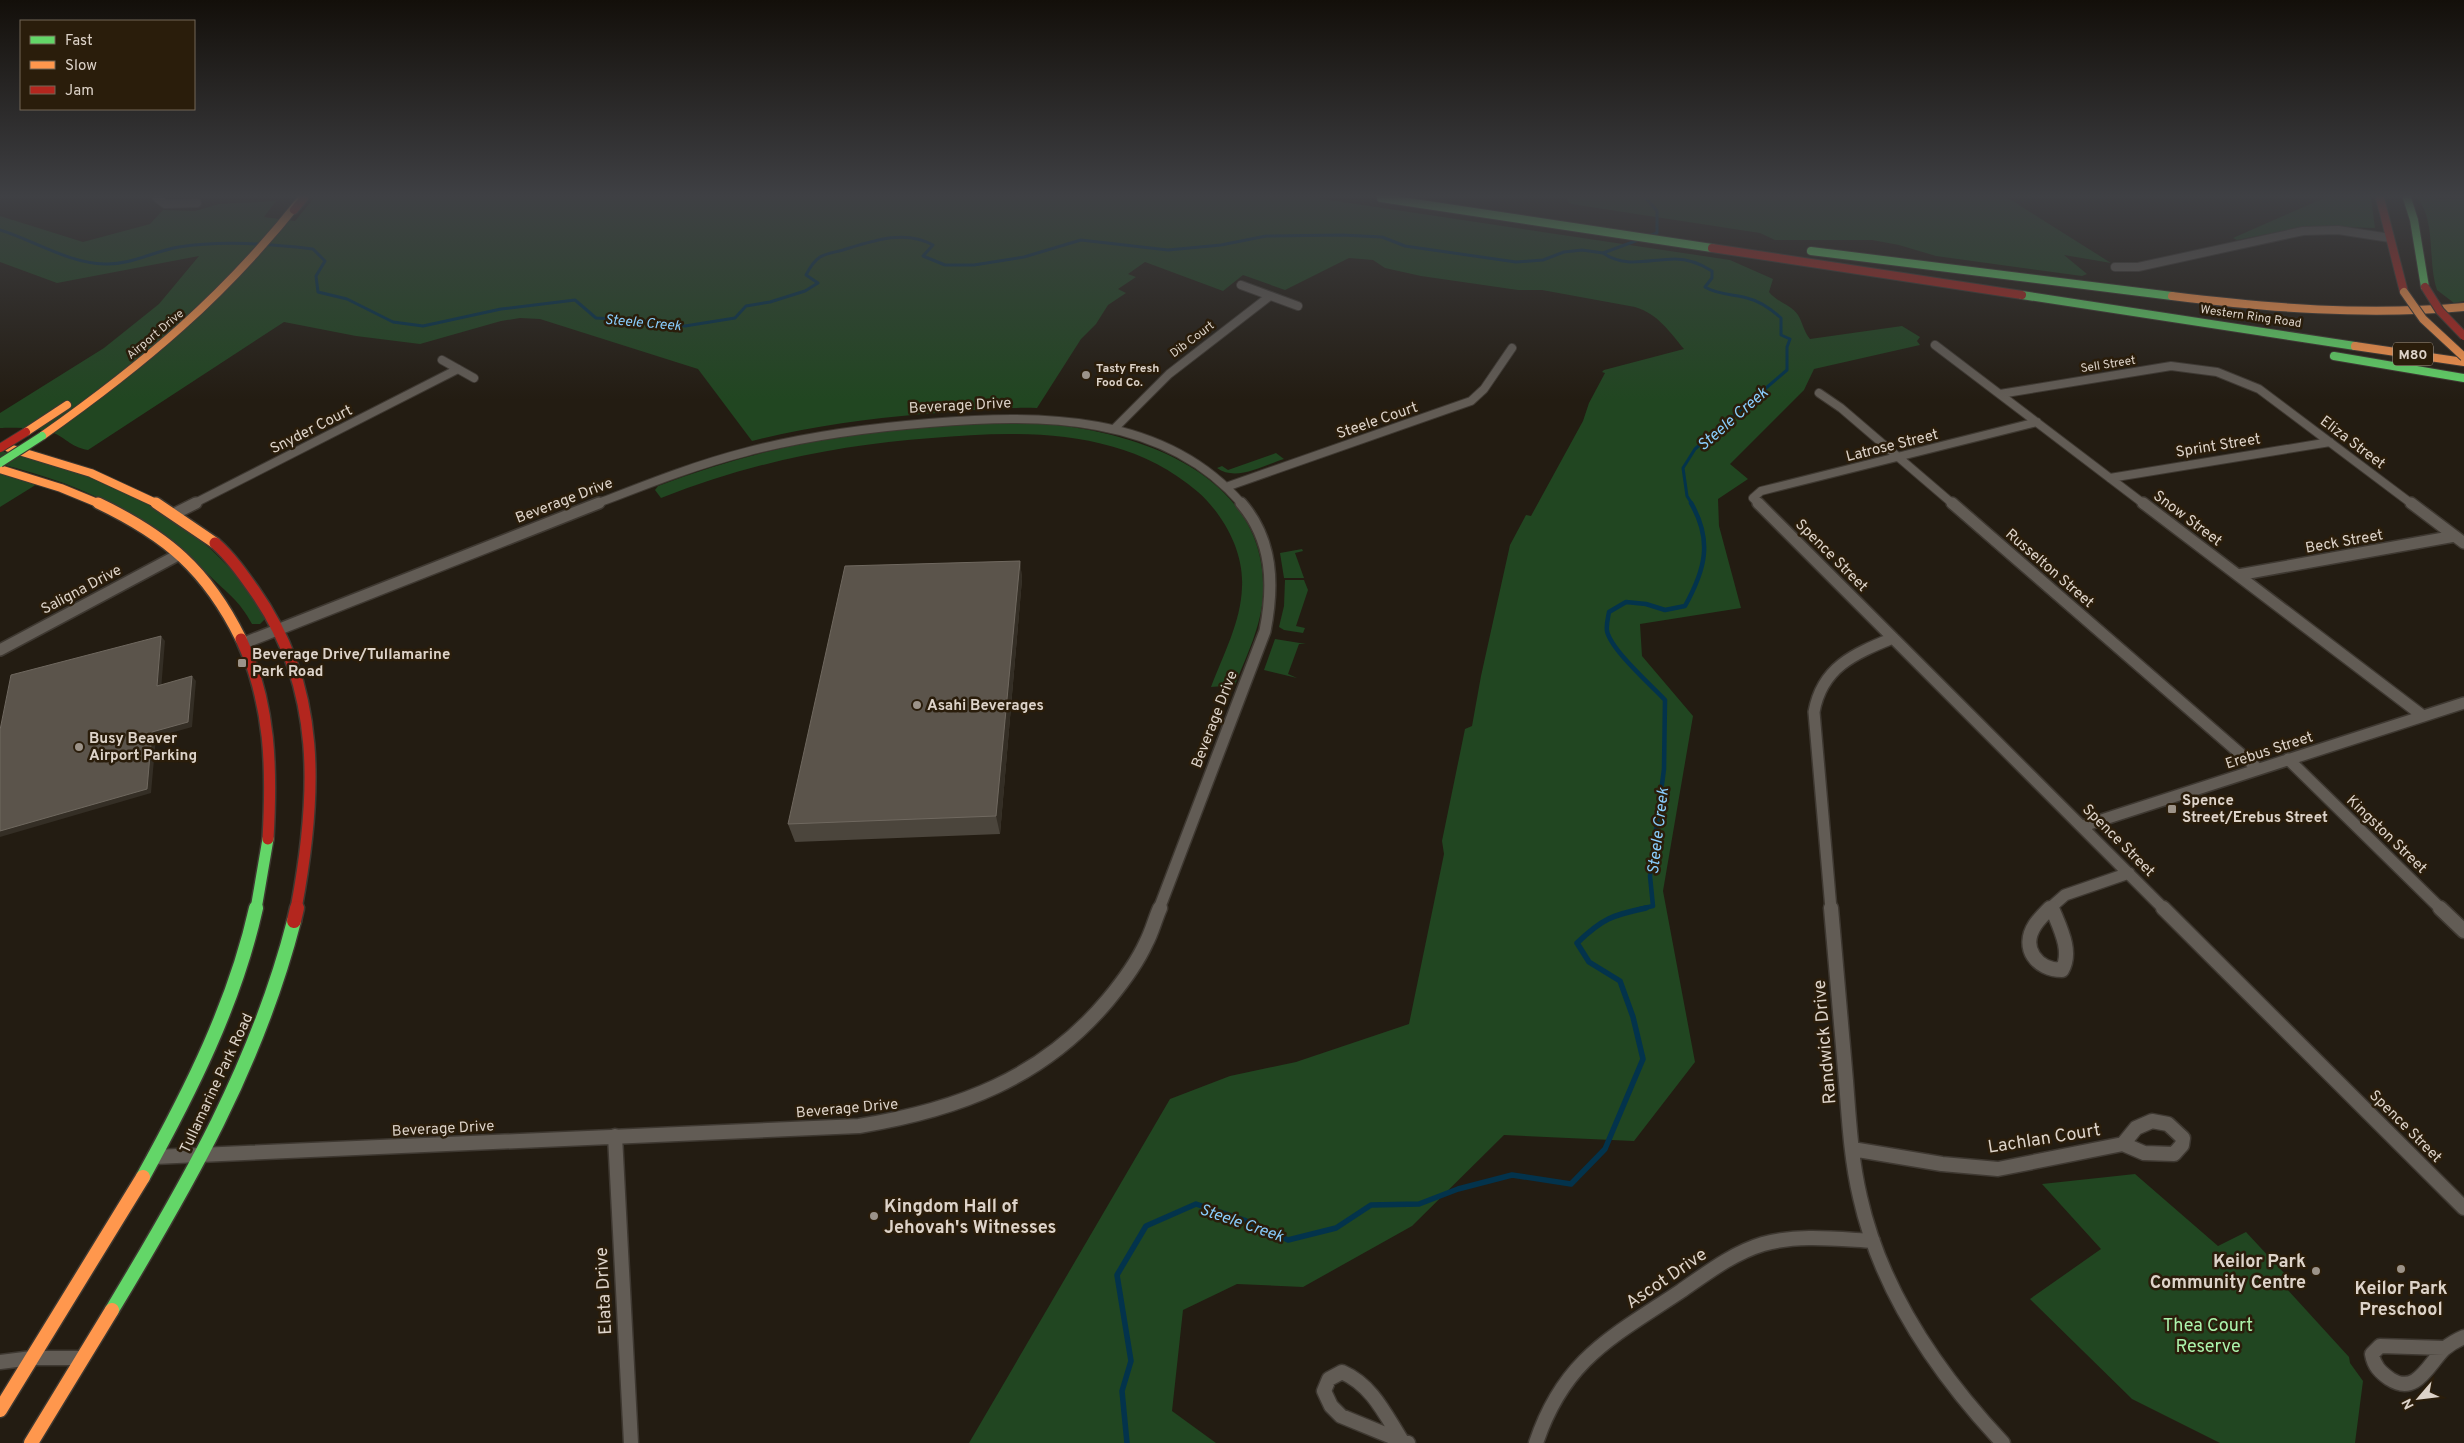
<svg xmlns="http://www.w3.org/2000/svg" width="2464" height="1443" viewBox="0 0 2464 1443" font-family="Overpass,sans-serif">
<style>
.green{fill:#214621}
.lines{fill:none;stroke-linecap:round;stroke-linejoin:round}
.stream-far2{stroke:#03334c;stroke-width:3}
.stream-far1{stroke:#03334c;stroke-width:4.5}
.stream{stroke:#03334c;stroke-width:5.5}
.street-far2-casing{stroke:#3e3831;stroke-width:10}
.street-far1-casing{stroke:#3e3831;stroke-width:14}
.street-casing{stroke:#3e3831;stroke-width:17}
.fast-far2-casing{stroke:#3e3831;stroke-width:10}
.fast-far1-casing{stroke:#3e3831;stroke-width:14}
.fast-casing{stroke:#3e3831;stroke-width:17}
.slow-far2-casing{stroke:#3e3831;stroke-width:10}
.slow-far1-casing{stroke:#3e3831;stroke-width:14}
.slow-casing{stroke:#3e3831;stroke-width:17}
.jam-far2-casing{stroke:#3e3831;stroke-width:10}
.jam-far1-casing{stroke:#3e3831;stroke-width:14}
.jam-casing{stroke:#3e3831;stroke-width:17}
.street-far2{stroke:#625c55;stroke-width:8}
.street-far1{stroke:#625c55;stroke-width:11}
.street{stroke:#625c55;stroke-width:14}
.fast-far2{stroke:#63d668;stroke-width:8}
.fast-far1{stroke:#63d668;stroke-width:11}
.fast{stroke:#63d668;stroke-width:14}
.slow-far2{stroke:#ff974d;stroke-width:8}
.slow-far1{stroke:#ff974d;stroke-width:11}
.slow{stroke:#ff974d;stroke-width:14}
.jam-far2{stroke:#b3261e;stroke-width:8}
.jam-far1{stroke:#b3261e;stroke-width:11}
.jam{stroke:#b3261e;stroke-width:14}
.fast-bridge-casing{stroke:#3e3831;stroke-width:10;stroke-linecap:butt}
.slow-bridge-casing{stroke:#3e3831;stroke-width:10;stroke-linecap:butt}
.jam-bridge-casing{stroke:#3e3831;stroke-width:10;stroke-linecap:butt}
.fast-bridge{stroke:#63d668;stroke-width:8}
.slow-bridge{stroke:#ff974d;stroke-width:8}
.jam-bridge{stroke:#b3261e;stroke-width:8}
.wall{fill:#4b453c}
.shaded-wall{fill:#342e25}
.building{fill:#5b544b;stroke:#6f685f}
.poi-dot{fill:#9c9389;stroke:#2a1d0b;stroke-width:2}
.labels{text-anchor:middle;stroke-width:5;stroke-linejoin:round;paint-order:stroke}
.far-street-label{font-size:12px;fill:#ddd3c9;stroke:#2a1d0b}
.far-poi-label{font-size:12px;font-weight:bold;fill:#ddd3c9;stroke:#2a1d0b;text-anchor:start}
.far-water-label{font-size:14px;font-style:italic;fill:#89ccfc;stroke:#2a1d0b}
.shield{fill:#2a1d0b;stroke:#a79c90;stroke-width:1}
.shield-label{font-size:14px;font-weight:bold;fill:#ddd3c9}
.street-label{font-size:15px;fill:#ddd3c9;stroke:#2a1d0b}
.poi-label{font-size:15px;font-weight:bold;fill:#ddd3c9;stroke:#2a1d0b;text-anchor:start}
.water-label{font-size:16px;font-style:italic;fill:#89ccfc;stroke:#2a1d0b}
.near-street-label{font-size:18px;fill:#ddd3c9;stroke:#2a1d0b}
.near-poi-label{font-size:18px;font-weight:bold;fill:#ddd3c9;stroke:#2a1d0b;text-anchor:start}
.near-park-label{font-size:18px;fill:#acf4ac;stroke:#2a1d0b}
</style>
<rect width="100%" height="100%" fill="#231c12"/>
<path class="green" d="M 314,198 L 1316,198 L 1730,260 L 1773,279 L 1769,292 C 1777,302 1791,305 1798,315 C 1802,321 1804,332 1810,339 L 1902,326 L 1920,337 L 1917,341 L 1920,345 L 1814,369 L 1804,390 L 1730,464 L 1748,479 L 1718,499 L 1719,526 L 1741,608 L 1640,624 L 1642,656 L 1693,716 L 1663,891 L 1695,1062 L 1634,1141 L 1504,1135 L 1412,1226 L 1303,1287 L 1237,1284 L 1183,1310 L 1172,1411 L 1216,1443 L 969,1443 L 1170,1099 L 1230,1076 L 1296,1062 L 1409,1024 L 1444,854 L 1442,841 L 1465,729 L 1472,726 L 1481,676 L 1510,545 L 1526,515 L 1531,516 L 1583,421 L 1589,403 L 1605,373 L 1602,372 L 1604,370 L 1684,349 C 1669,331 1658,314 1635,307 L 1542,290 L 1518,290 L 1421,276 L 1385,268 L 1373,260 L 1349,258 L 1285,290 L 1243,275 L 1223,291 L 1145,262 L 1128,274 L 1136,277 L 1118,289 L 1126,293 L 1108,305 L 1096,324 L 1081,339 L 1037,408 C 998,407 961,411 922,414 C 865,419 808,427 752,441 L 698,369 L 540,319 L 520,318 L 501,321 L 420,344 L 356,336 L 284,322 L 88,450 C 72,447 69,441 56,434 C 43,428 14,427 0,428 L 0,413 L 104,348 L 159,304 L 199,256 L 57,283 L 0,262 L 0,216 L 83,242 L 150,224 L 163,210 L 195,211 L 219,204 L 276,201 L 264,217 L 295,221 Z
M 1566,198 L 2008,198 L 2111,263 L 2064,255 L 2087,274 L 2082,276 L 1936,256 L 1899,245 L 1872,240 L 1775,240 L 1760,233 L 1571,204 Z
M 2324,198 L 2371,198 L 2375,228 L 2309,226 L 2237,240 L 2233,238 Z
M 2417,198 L 2464,199 L 2464,301 L 2454,303 L 2437,290 C 2427,261 2437,222 2417,198 Z
M 1006,422 C 1109,422 1269,462 1263,594 C 1262,625 1246,657 1235,685 L 1211,687 C 1223,655 1241,622 1242,587 C 1244,552 1224,515 1198,492 C 1124,428 1024,430 932,438 C 838,445 749,463 661,498 L 655,490 L 658,486 C 718,463 781,446 846,436 C 899,427 952,425 1006,422 Z
M 0,451 C 92,470 180,507 241,581 C 249,592 263,605 265,619 L 260,624 L 252,624 C 239,600 228,594 210,576 C 148,516 83,484 0,464 Z
M 1276,453 L 1284,459 C 1264,465 1236,482 1217,468 L 1222,466 L 1228,470 Z
M 0,469 L 42,481 L 0,507 Z
M 1302,549 L 1303,551 L 1295,553 L 1304,578 L 1284,578 L 1280,553 Z
M 1285,580 L 1304,580 L 1308,590 L 1296,626 L 1305,628 L 1303,633 L 1284,630 L 1279,627 L 1284,606 Z
M 1275,639 L 1306,644 L 1299,644 L 1288,674 L 1297,678 L 1264,670 Z
M 2135,1174 L 2218,1246 L 2246,1232 L 2285,1274 L 2277,1278 L 2349,1357 L 2350,1363 L 2363,1381 L 2355,1443 L 2220,1443 L 2132,1399 L 2030,1299 L 2101,1249 L 2042,1184 Z"/>
<g class="lines">
<path class="stream-far2" d="M 1646,198 L 1657,211 L 1657,233 L 1603,253 C 1626,269 1649,259 1675,259 C 1688,259 1701,264 1712,271 L 1712,278 L 1705,287 C 1718,295 1733,294 1747,298 C 1760,301 1771,309 1781,318 L 1781,335 L 1790,339 L 1787,347 L 1787,370 L 1695,449 L 1683,468 L 1687,496 L 1692,504
M 0,230 C 35,241 68,263 105,264 C 131,265 154,251 179,247 C 223,240 269,244 313,249 L 325,261 L 316,276 L 318,292 L 347,299 L 393,322 L 423,326 L 501,309 L 575,300 L 596,318 L 665,322 L 685,326 L 735,318 L 746,306 L 770,302 L 805,291 L 818,283 L 806,275 C 809,269 814,261 820,257 C 827,253 836,252 843,250 C 872,241 905,229 933,245 L 923,256 L 945,265 L 974,265 L 1024,257 L 1081,240 L 1168,250 L 1221,245 L 1266,236 L 1342,235 L 1382,237 L 1405,246 L 1516,262 L 1543,260 L 1564,252 L 1582,250 L 1603,253"/>
<path class="stream-far1" d="M 1640,909 L 1653,906 L 1650,876 L 1664,769 L 1665,700 C 1651,685 1611,650 1607,631 C 1606,625 1608,618 1609,612 L 1626,602 L 1646,604 L 1665,610 L 1685,606 C 1705,570 1713,541 1691,503"/>
<path class="stream" d="M 1127,1443 L 1122,1391 L 1131,1361 L 1117,1275 L 1146,1226 L 1196,1204 L 1244,1220 L 1288,1240 L 1336,1228 L 1371,1205 L 1419,1204 L 1458,1189 L 1512,1175 L 1571,1184 L 1605,1149 L 1643,1059 L 1633,1017 L 1620,981 L 1589,962 L 1577,943 C 1602,919 1612,915 1646,908"/>
<g class="street-far2-casing">
<path id="street-far2" d="M 157,198 L 165,204 L 197,203
M 2115,267 L 2138,267 L 2303,231 L 2338,230 L 2390,238
M 1241,285 L 1298,306
M 1935,345 L 2144,504
M 442,360 L 474,378
M 1819,393 L 1841,408 L 1953,504
M 2000,394 L 2171,366 L 2217,372 L 2259,389 L 2412,504
M 1114,429 L 1169,374 L 1270,296
M 2110,478 L 2330,442
M 1226,487 L 1471,401 L 1484,389 L 1512,348
M 193,504 L 458,369
M 596,504 C 645,485 695,465 746,452 C 806,436 867,428 929,423 C 1039,414 1164,413 1242,504
M 1759,504 L 1753,498 L 1761,491 L 2037,422"/>
</g>
<g class="street-far1-casing">
<path id="street-far1" d="M 1758,503 L 2164,909
M 1952,503 L 2258,769
M 2143,503 L 2423,716
M 2411,503 L 2464,543
M 176,513 L 196,503
M 2238,575 L 2455,536
M 244,643 L 599,503
M 0,650 L 178,555
M 2288,759 L 2441,909
M 2083,826 L 2464,703
M 1159,909 L 1265,631 C 1274,585 1273,540 1241,503
M 1831,909 L 1814,712 C 1822,667 1854,654 1893,638
M 2049,909 L 2065,895 L 2129,873"/>
</g>
<g class="street-casing">
<path id="street" d="M 1831,908 C 1836,965 1841,1023 1846,1081 C 1849,1120 1851,1159 1860,1197 C 1881,1291 1938,1374 2003,1443
M 2050,908 C 2045,913 2039,919 2035,925 C 2020,948 2037,970 2062,970 C 2073,951 2059,926 2052,908
M 2163,908 L 2464,1208
M 2440,908 L 2464,931
M 2152,1121 L 2168,1124 L 2183,1138 L 2182,1145 L 2174,1154 L 2144,1153 L 2123,1144 L 2136,1128 Z
M 615,1136 L 631,1443
M 1852,1149 L 1942,1164 L 1998,1169 L 2123,1144
M 154,1157 L 859,1126 C 957,1110 1042,1079 1108,1000 C 1122,983 1137,963 1146,943 C 1152,932 1155,919 1160,908
M 2444,1348 L 2380,1346 L 2372,1354 C 2374,1366 2380,1372 2390,1379 C 2416,1396 2428,1365 2444,1349 C 2450,1344 2457,1340 2464,1337
M 0,1362 L 32,1358 L 82,1358
M 1342,1372 C 1372,1385 1385,1414 1402,1441 L 1341,1416 L 1331,1406 L 1324,1391 L 1329,1379 Z
M 1402,1441 L 1408,1443
M 1536,1443 C 1564,1359 1612,1337 1681,1291 C 1707,1273 1733,1253 1763,1244 C 1799,1234 1837,1239 1873,1241"/>
</g>
<g class="fast-far2-casing">
<path id="fast-far2" d="M 1381,198 L 1712,248
M 2407,198 L 2414,220 L 2425,287
M 1811,251 L 2172,296
M 2022,295 L 2355,346
M 2334,356 L 2464,378"/>
</g>
<g class="fast-far1-casing">
<path id="fast-far1" d="M 256,909 L 268,839"/>
</g>
<g class="fast-casing">
<path id="fast" d="M 143,1177 C 190,1092 235,1003 256,908
M 112,1310 C 188,1184 257,1065 294,921"/>
</g>
<g class="slow-far2-casing">
<path id="slow-far2" d="M 2172,296 C 2270,308 2366,316 2464,307
M 2355,346 L 2464,362
M 26,432 L 67,405
M 42,436 C 144,364 224,297 302,198
M 9,448 L 91,473 L 158,504
M 0,469 L 61,488 L 100,504"/>
</g>
<g class="slow-far1-casing">
<path id="slow-far1" d="M 98,503 C 167,536 207,570 241,639
M 156,503 L 215,543"/>
</g>
<g class="slow-casing">
<path id="slow" d="M 0,1410 L 143,1177
M 31,1443 L 112,1310"/>
</g>
<g class="jam-far2-casing">
<path id="jam-far2" d="M 2380,198 L 2404,292
M 294,210 L 304,198
M 1712,248 L 2022,295"/>
</g>
<g class="jam-far1-casing">
<path id="jam-far1" d="M 215,543 C 230,556 242,573 254,590 C 323,687 317,797 296,909
M 241,639 C 271,704 272,769 268,839"/>
</g>
<g class="jam-casing">
<path id="jam" d="M 294,921 L 297,908"/>
</g>
<use href="#street-far2" class="street-far2"/>
<use href="#street-far1" class="street-far1"/>
<use href="#street" class="street"/>
<use href="#fast-far2" class="fast-far2"/>
<use href="#fast-far1" class="fast-far1"/>
<use href="#fast" class="fast"/>
<use href="#slow-far2" class="slow-far2"/>
<use href="#slow-far1" class="slow-far1"/>
<use href="#slow" class="slow"/>
<use href="#jam-far2" class="jam-far2"/>
<use href="#jam-far1" class="jam-far1"/>
<use href="#jam" class="jam"/>
<g class="fast-bridge-casing">
<path id="fast-bridge" d="M 0,463 L 42,436"/>
</g>
<g class="slow-bridge-casing">
<path id="slow-bridge" d="M 2404,292 L 2423,319 L 2464,357"/>
</g>
<g class="jam-bridge-casing">
<path id="jam-bridge" d="M 2425,287 L 2440,311 L 2464,336
M 0,448 L 26,432"/>
</g>
<use href="#fast-bridge" class="fast-bridge"/>
<use href="#slow-bridge" class="slow-bridge"/>
<use href="#jam-bridge" class="jam-bridge"/>
</g>
<path class="wall" d="M 1020,561 L 1022,579 L 1000,834 L 795,842 L 788,824 Z"/>
<path class="shaded-wall" d="M 1020,561 L 1022,579 L 1000,834 L 996,816 Z
M 161,636 L 165,641 L 161,690 L 157,686 Z
M 192,676 L 196,681 L 192,727 L 156,737 L 151,793 L 0,837 L 0,831 L 152,732 Z"/>
<path class="building" d="M 1020,561 L 996,816 L 788,824 L 845,566 Z
M 161,636 L 157,686 L 192,676 L 188,722 L 152,732 L 147,789 L 0,831 L 0,730 L 11,675 Z"/>
<linearGradient id="sky" x2="0" y2="1"><stop stop-color="#130f0a"/><stop offset="0.49" stop-color="#3f4044"/><stop offset="1" stop-color="#3f4044" stop-opacity="0"/></linearGradient>
<rect width="2464" height="400" fill="url(#sky)"/>
<g class="poi-dot">
<circle cx="1086" cy="375" r="5"/>
<rect x="237" y="658" width="10" height="10" rx="2.5"/>
<circle cx="917" cy="705" r="5"/>
<circle cx="79" cy="747" r="5"/>
<rect x="2167" y="804" width="10" height="10" rx="2.5"/>
<circle cx="874" cy="1216" r="5"/>
<circle cx="2401" cy="1269" r="5"/>
<circle cx="2316" cy="1271" r="5"/>
</g>
<g class="labels">
<g class="far-street-label">
<text transform="translate(2251 316) rotate(8)" y="4">Western Ring Road</text>
<text transform="translate(155 334) rotate(-40)" y="4">Airport Drive</text>
<text transform="translate(1192 339) rotate(-37)" y="4">Dib Court</text>
<text transform="translate(2108 364) rotate(-9)" y="4">Sell Street</text>
</g>
<g class="far-poi-label">
<text x="1096" y="372">Tasty Fresh<tspan x="1096" dy="14">Food Co.</tspan></text>
</g>
<g class="far-water-label">
<text transform="translate(643 322) rotate(5)" y="5">Steele Creek</text>
</g>
<rect class="shield" x="2393" y="342.5" width="40" height="23" rx="4"/>
<g class="shield-label">
<text x="2413" y="359">M80</text>
</g>
<g class="street-label">
<text transform="translate(960 405) rotate(-3)" y="5">Beverage Drive</text>
<text transform="translate(1377 420) rotate(-19)" y="5">Steele Court</text>
<text transform="translate(311 429) rotate(-27)" y="5">Snyder Court</text>
<text transform="translate(2353 442) rotate(37)" y="5">Eliza Street</text>
<text transform="translate(1892 445) rotate(-14)" y="5">Latrose Street</text>
<text transform="translate(2218 445) rotate(-9)" y="5">Sprint Street</text>
<text transform="translate(564 500) rotate(-21)" y="5">Beverage Drive</text>
<text transform="translate(2188 518) rotate(37)" y="5">Snow Street</text>
<text transform="translate(2344 541) rotate(-10)" y="5">Beck Street</text>
<text transform="translate(1832 555) rotate(45)" y="5">Spence Street</text>
<text transform="translate(2050 568) rotate(41)" y="5">Russelton Street</text>
<text transform="translate(81 589) rotate(-28)" y="5">Saligna Drive</text>
<text transform="translate(1214 719) rotate(-69)" y="5">Beverage Drive</text>
<text transform="translate(2269 750) rotate(-18)" y="5">Erebus Street</text>
<text transform="translate(2387 834) rotate(44)" y="5">Kingston Street</text>
<text transform="translate(2119 840) rotate(45)" y="5">Spence Street</text>
<text transform="translate(216 1083) rotate(-65)" y="5">Tullamarine Park Road</text>
<text transform="translate(847 1108) rotate(-5)" y="5">Beverage Drive</text>
<text transform="translate(2406 1126) rotate(45)" y="5">Spence Street</text>
<text transform="translate(443 1128) rotate(-3)" y="5">Beverage Drive</text>
</g>
<g class="poi-label">
<text x="252" y="659">Beverage Drive/Tullamarine<tspan x="252" dy="17">Park Road</tspan></text>
<text x="927" y="710">Asahi Beverages</text>
<text x="89" y="743">Busy Beaver<tspan x="89" dy="17">Airport Parking</tspan></text>
<text x="2182" y="805">Spence<tspan x="2182" dy="17">Street/Erebus Street</tspan></text>
</g>
<g class="water-label">
<text transform="translate(1732 418) rotate(-41)" y="6">Steele Creek</text>
<text transform="translate(1657 831) rotate(-83)" y="6">Steele Creek</text>
<text transform="translate(1242 1222) rotate(19)" y="6">Steele Creek</text>
</g>
<g class="near-street-label">
<text transform="translate(1824 1042) rotate(-95)" y="6">Randwick Drive</text>
<text transform="translate(2044 1138) rotate(-9)" y="6">Lachlan Court</text>
<text transform="translate(1666 1278) rotate(-34)" y="6">Ascot Drive</text>
<text transform="translate(603 1291) rotate(-93)" y="6">Elata Drive</text>
</g>
<g class="near-poi-label">
<text x="884" y="1212">Kingdom Hall of<tspan x="884" dy="21">Jehovah's Witnesses</tspan></text>
<text x="2306" y="1267" text-anchor="end">Keilor Park<tspan x="2306" dy="21">Community Centre</tspan></text>
<text x="2401" y="1294" text-anchor="middle">Keilor Park<tspan x="2401" dy="21">Preschool</tspan></text>
</g>
<g class="near-park-label">
<text x="2208" y="1331">Thea Court<tspan x="2208" dy="21">Reserve</tspan></text>
</g>
</g>
<rect x="20" y="20" width="175" height="90" fill="#2a1d0b" stroke="#726657"/>
<rect x="30" y="36" width="25" height="8" fill="#63d668" stroke="#726657"/>
<text x="65" y="45" font-size="15" fill="#ddd3c9">Fast</text>
<rect x="30" y="61" width="25" height="8" fill="#ff974d" stroke="#726657"/>
<text x="65" y="70" font-size="15" fill="#ddd3c9">Slow</text>
<rect x="30" y="86" width="25" height="8" fill="#b3261e" stroke="#726657"/>
<text x="65" y="95" font-size="15" fill="#ddd3c9">Jam</text>
<g transform="translate(2419 1398) rotate(242)" stroke="#2a1d0b" stroke-width="4" paint-order="stroke">
<path d="M0-4L9 19L0 12L-9 19Z" fill="#ddd3c9"/>
<text y="-8" font-size="14" font-weight="bold" text-anchor="middle" fill="#ddd3c9">N</text>
</g>
</svg>
